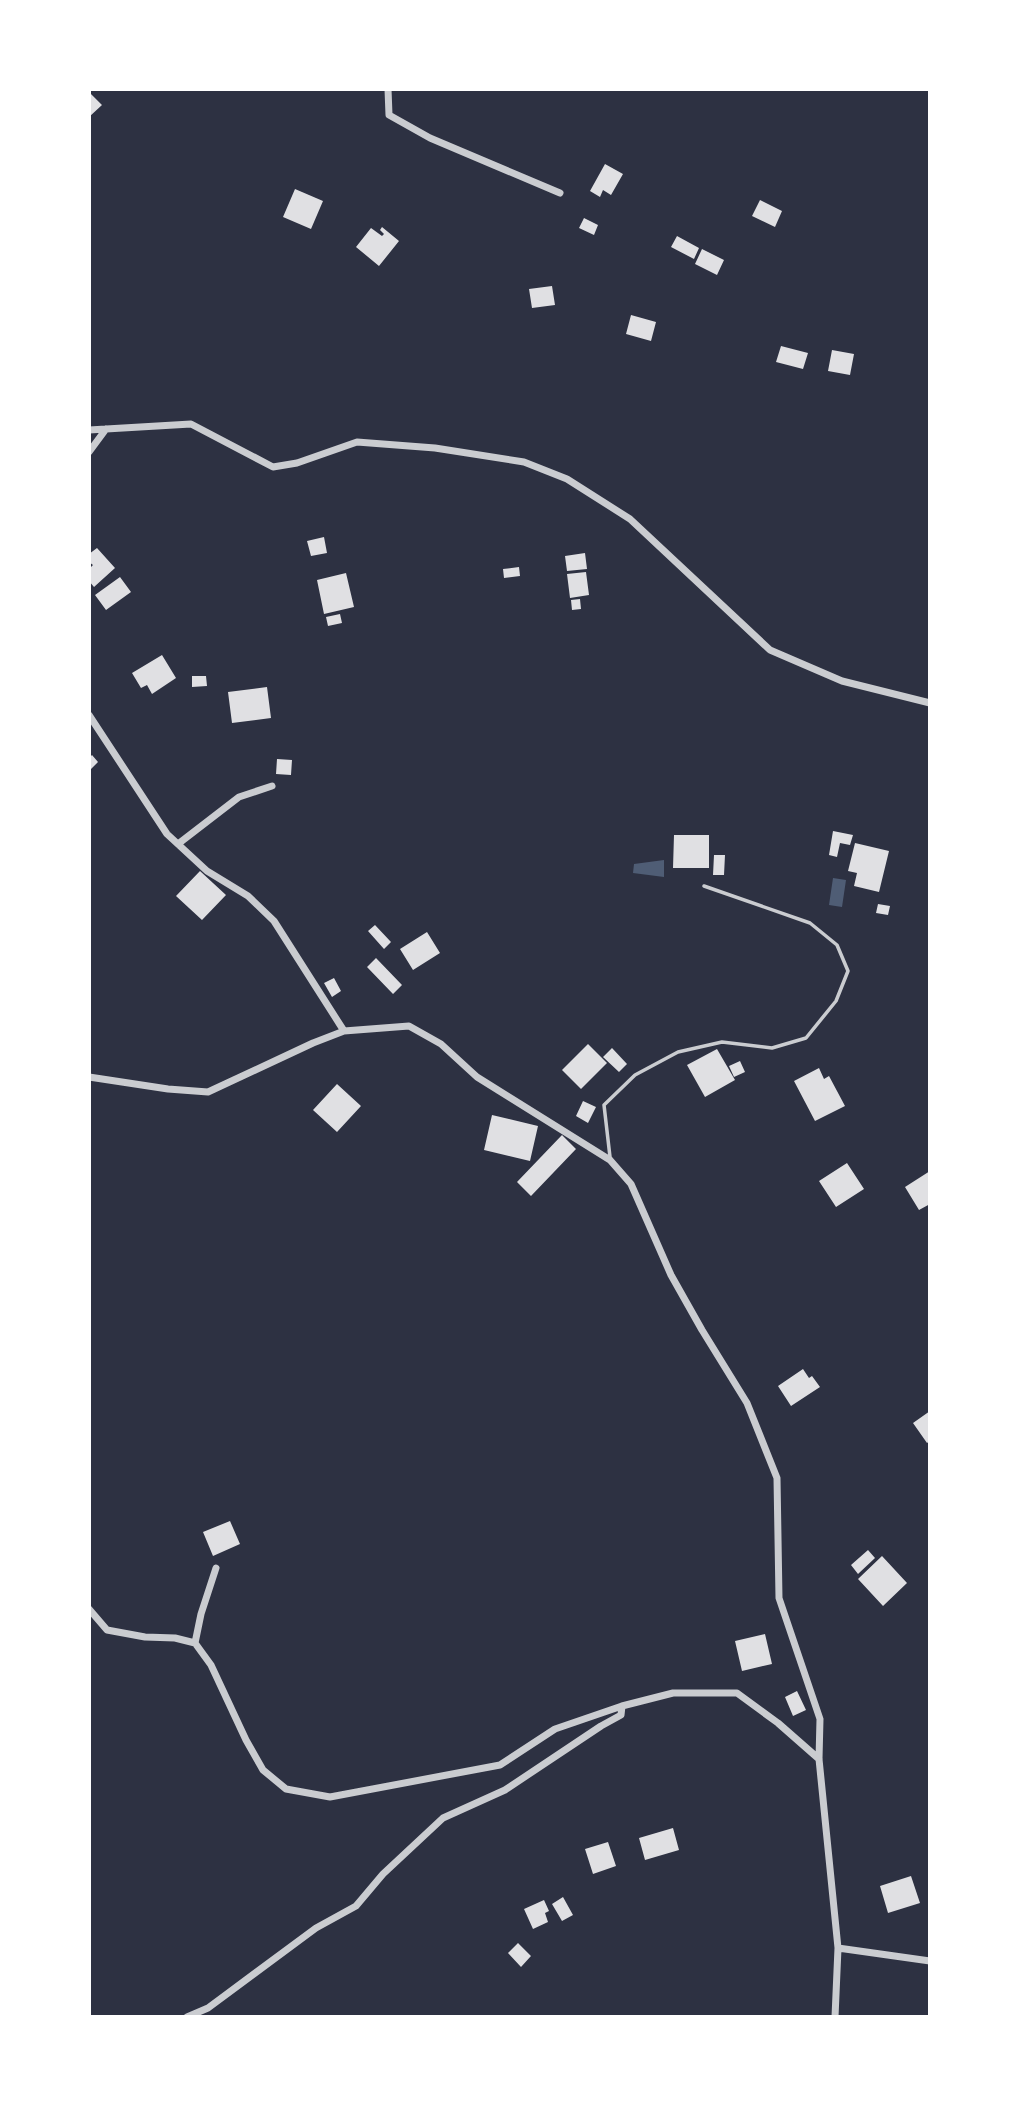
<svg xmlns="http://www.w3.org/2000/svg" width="1019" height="2106" viewBox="0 0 1019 2106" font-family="Montserrat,sans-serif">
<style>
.water{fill:#4f5d75}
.building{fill:#e0e0e3}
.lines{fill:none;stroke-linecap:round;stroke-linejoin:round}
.service{stroke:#caccd0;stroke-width:3.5}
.minor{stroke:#caccd0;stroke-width:7}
</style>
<rect width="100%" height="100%" fill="#2d3142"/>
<path class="water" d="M 664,860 L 664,877 L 633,873 L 634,864 Z
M 833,878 L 846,880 L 842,907 L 829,905 Z"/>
<path class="building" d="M 89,92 L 102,105 L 89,117 Z
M 605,164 L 623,174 L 611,195 L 603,190 L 600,197 L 590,191 Z
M 295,189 L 323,201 L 311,229 L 283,217 Z
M 760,200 L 782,211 L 775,227 L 752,216 Z
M 584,218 L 598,225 L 594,235 L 579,228 Z
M 382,227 L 399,241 L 379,266 L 356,247 L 371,228 L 382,236 L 384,234 L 380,230 Z
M 677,236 L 699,248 L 694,259 L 671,247 Z
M 702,249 L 724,260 L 717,275 L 695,264 Z
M 552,286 L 555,305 L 532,308 L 529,289 Z
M 631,315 L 656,322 L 651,341 L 626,334 Z
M 781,346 L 808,353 L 803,369 L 776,362 Z
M 832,350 L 854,354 L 850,375 L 828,371 Z
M 324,537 L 327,553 L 311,556 L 307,541 Z
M 97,548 L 115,568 L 94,587 L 89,581 L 89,569 L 93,565 L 89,562 L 89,554 Z
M 585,553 L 587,569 L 567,571 L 565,556 Z
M 519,567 L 520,576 L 504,578 L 503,569 Z
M 586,572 L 589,595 L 570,598 L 567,574 Z
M 346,573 L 354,607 L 324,614 L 317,580 Z
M 120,577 L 131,592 L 106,610 L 95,595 Z
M 580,599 L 581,609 L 572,610 L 571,600 Z
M 340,614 L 342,623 L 328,626 L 326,617 Z
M 162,655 L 176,678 L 152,694 L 147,685 L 141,688 L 132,673 Z
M 192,676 L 206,676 L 207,686 L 192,687 Z
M 267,687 L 271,718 L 232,723 L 228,692 Z
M 92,755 L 98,762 L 89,771 L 89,758 Z
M 277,759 L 292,760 L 291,775 L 276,774 Z
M 833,831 L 853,835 L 850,845 L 840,843 L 837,857 L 829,855 Z
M 674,835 L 709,835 L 709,868 L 673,868 Z
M 855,843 L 889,851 L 879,892 L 854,886 L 857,873 L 848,871 Z
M 714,855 L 725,855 L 724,875 L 713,875 Z
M 200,871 L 226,895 L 202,920 L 176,896 Z
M 878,904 L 890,906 L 888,915 L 876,913 Z
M 375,925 L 391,942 L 384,949 L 368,931 Z
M 427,932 L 440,953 L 413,970 L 400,949 Z
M 376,958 L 402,985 L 393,994 L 367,967 Z
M 334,978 L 341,991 L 332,997 L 324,983 Z
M 588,1044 L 607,1063 L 581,1089 L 562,1070 Z
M 612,1048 L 627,1064 L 619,1072 L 603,1057 Z
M 717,1049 L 735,1080 L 705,1097 L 687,1065 Z
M 740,1061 L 745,1072 L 734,1077 L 729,1066 Z
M 819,1068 L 824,1079 L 829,1076 L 845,1106 L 815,1121 L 794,1081 Z
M 337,1084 L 361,1106 L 337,1132 L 313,1110 Z
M 583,1101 L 596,1107 L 588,1123 L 576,1116 Z
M 492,1115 L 538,1126 L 530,1161 L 484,1150 Z
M 562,1135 L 576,1149 L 531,1196 L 517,1182 Z
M 847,1163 L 864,1189 L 836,1207 L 819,1181 Z
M 930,1171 L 930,1204 L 919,1210 L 905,1187 Z
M 803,1369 L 809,1378 L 812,1376 L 820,1387 L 791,1406 L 778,1386 Z
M 930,1411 L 930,1441 L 927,1443 L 913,1423 Z
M 230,1521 L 240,1544 L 213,1556 L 203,1532 Z
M 868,1550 L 875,1558 L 858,1574 L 851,1565 Z
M 882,1556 L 907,1583 L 883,1606 L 858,1579 Z
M 765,1634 L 772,1664 L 742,1671 L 735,1641 Z
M 797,1691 L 806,1710 L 793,1716 L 785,1697 Z
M 673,1828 L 679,1850 L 645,1860 L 639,1838 Z
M 608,1842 L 616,1866 L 593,1874 L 585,1849 Z
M 911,1876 L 920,1903 L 888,1913 L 880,1886 Z
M 563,1897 L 573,1915 L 562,1921 L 552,1904 Z
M 544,1900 L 549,1911 L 545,1913 L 548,1922 L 533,1929 L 524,1909 Z
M 518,1943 L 531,1956 L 521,1967 L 508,1953 Z"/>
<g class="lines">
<path class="service" d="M 610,1157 L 604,1105 L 635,1075 L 678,1052 L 722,1042 L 772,1048 L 806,1038 L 836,1001 L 848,971 L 837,945 L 810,923 L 704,886"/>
<path class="minor" d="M 388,89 L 389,115 L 430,138 L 560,193
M 89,430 L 191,424 L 273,467 L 297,463 L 357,442 L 435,448 L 524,462 L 567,479 L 630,519 L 770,650 L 842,681 L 930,703
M 89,452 L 106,429
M 89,715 L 167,834 L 207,871 L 248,896 L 274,921 L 344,1031
M 178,844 L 239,797 L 272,786
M 89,1077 L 168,1089 L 208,1092 L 313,1043 L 344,1031 L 409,1026 L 441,1044 L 477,1077 L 610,1160 L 631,1184 L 671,1275 L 702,1330 L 747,1403 L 777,1478 L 779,1598 L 820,1719 L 819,1759 L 838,1948 L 835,2017
M 89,1609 L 107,1630 L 145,1637 L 175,1638 L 195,1643 L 211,1665 L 246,1740 L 263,1770 L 286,1789 L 330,1797 L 500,1765 L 555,1729 L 622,1706 L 673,1693 L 737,1693 L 778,1723 L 819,1759
M 195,1643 L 201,1614 L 216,1568
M 838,1948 L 930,1961
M 187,2017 L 208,2008 L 316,1928 L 356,1906 L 383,1874 L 443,1818 L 505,1790 L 601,1726 L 621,1715 L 622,1706"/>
</g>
<rect width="1019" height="2106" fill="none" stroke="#ffffff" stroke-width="182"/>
</svg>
